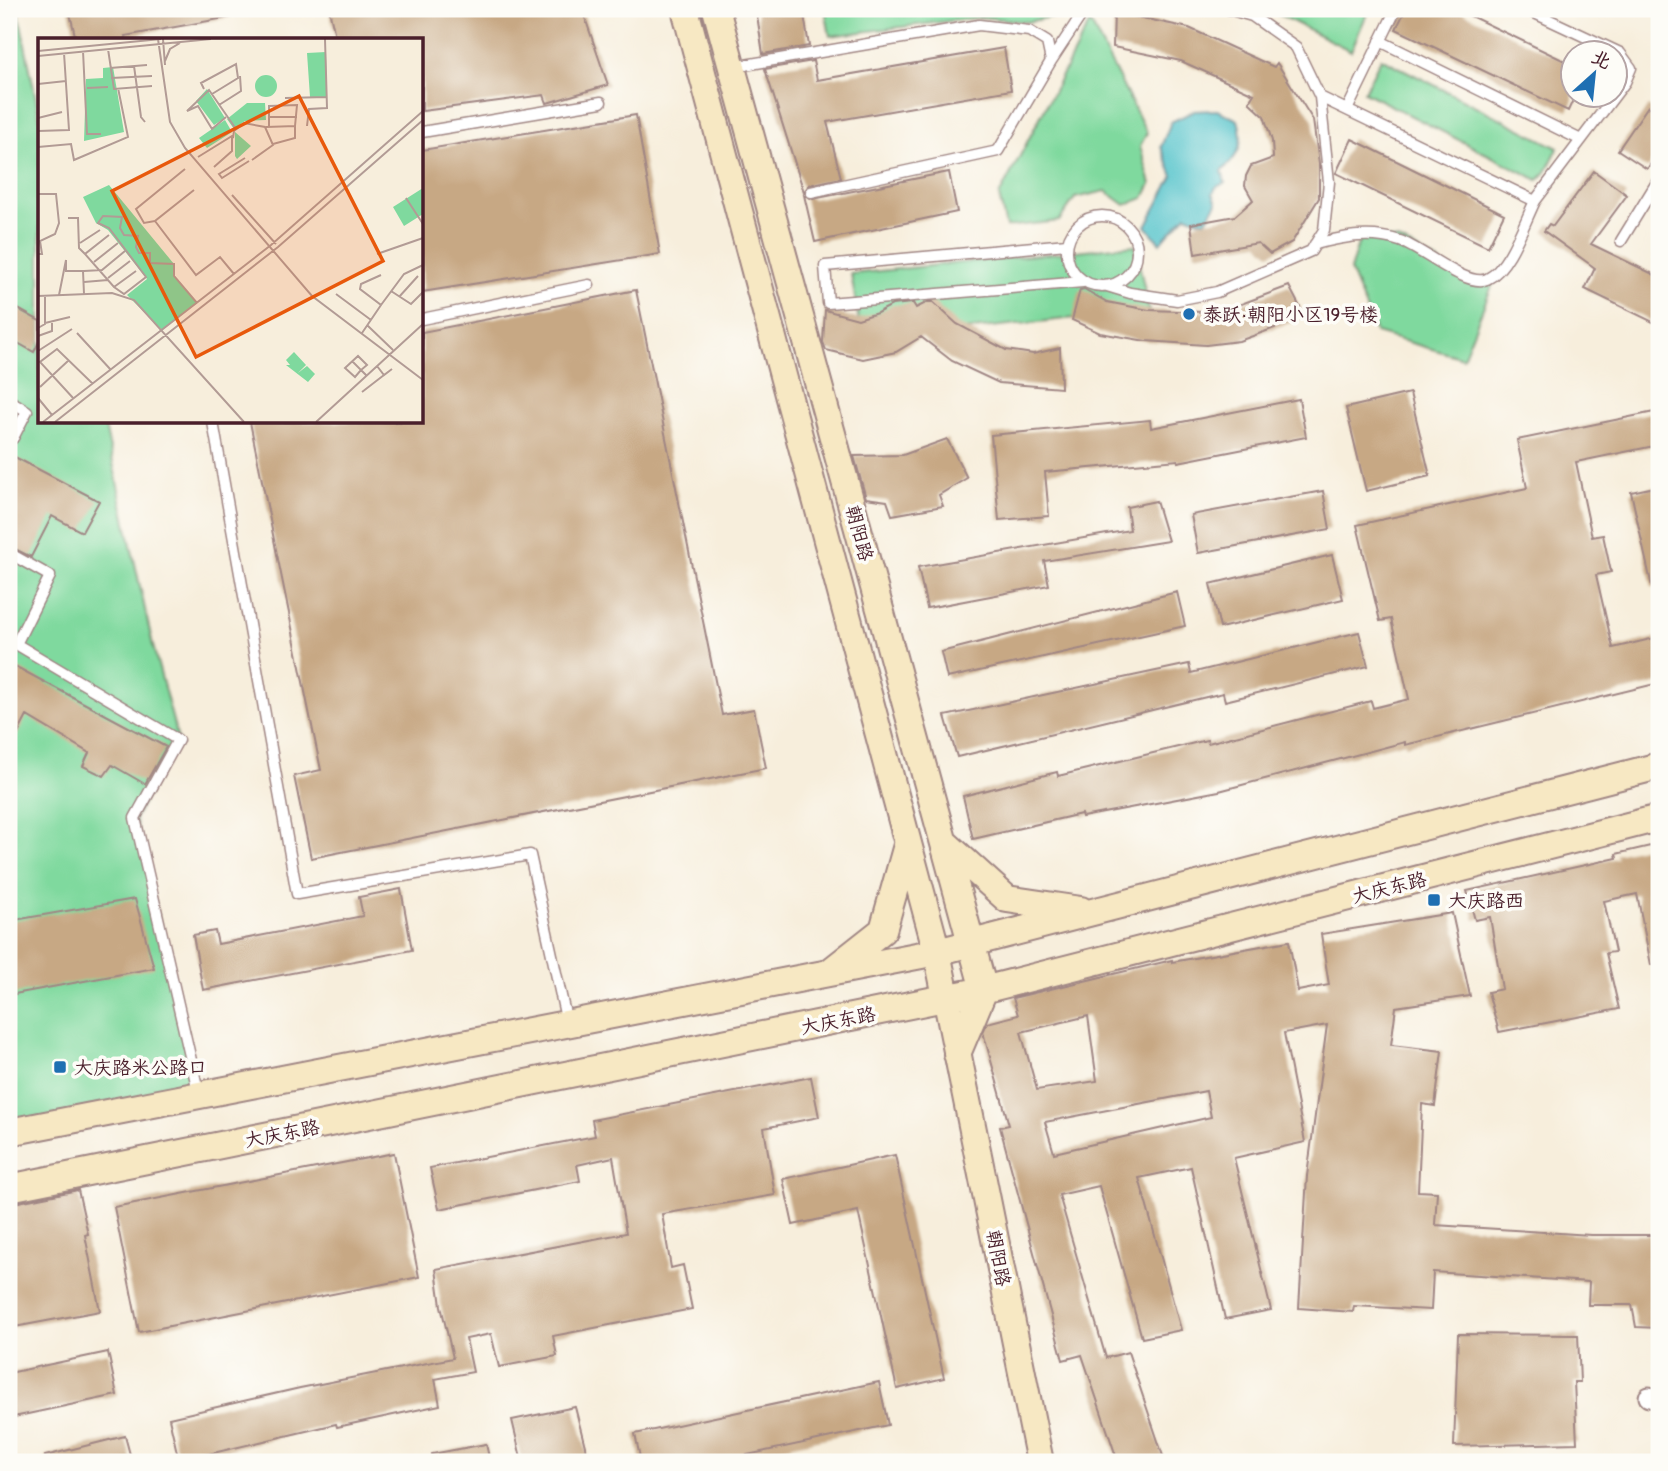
<svg xmlns="http://www.w3.org/2000/svg" width="1668" height="1471" viewBox="0 0 1668 1471" font-family="Pangolin,'LXGW WenKai TC',sans-serif">
<style>
.green{fill:#7fd99e;stroke:#647c64;stroke-width:2}
.water{fill:#58c5cc;stroke:#51727c;stroke-width:2}
.building{fill:#c7a884;fill-rule:evenodd}
.lines{fill:none;stroke-linecap:round;stroke-linejoin:round}
.lane-casing{stroke:#a08684;stroke-width:13}
.street-casing{stroke:#a08684;stroke-width:23}
.secondary-casing{stroke:#a08684;stroke-width:30}
.lane{stroke:#fff;stroke-width:10}
.street{stroke:#fff;stroke-width:19}
.secondary{stroke:#f7e8c3;stroke-width:26}
.poi-dot{fill:#1f6fb2;stroke:#fdfcf7;stroke-width:2.5}
.labels{text-anchor:middle;stroke-width:7;stroke-linejoin:round;paint-order:stroke}
.poi-label{font-size:19px;fill:#4a1f2b;stroke:#fdfcf7;text-anchor:start}
.street-label{font-size:19px;fill:#4a1f2b;stroke:#fdfcf7}
.inset-road{fill:none;stroke:#b29b95;stroke-width:2}
.view{fill:#e8590c;fill-opacity:0.15;stroke:#e8590c;stroke-width:3.5}
.inset-edge{fill:none;stroke:#4a1f2b;stroke-width:3.5}
</style>
<rect width="100%" height="100%" fill="#fdfcf7"/>
<filter id="ink" filterUnits="userSpaceOnUse"><feTurbulence type="fractalNoise" baseFrequency=".0143" numOctaves="2"/><feDisplacementMap in="SourceGraphic" scale="14" xChannelSelector="R" yChannelSelector="G"/><feConvolveMatrix kernelMatrix="1 2 1 2 8 2 1 2 1" color-interpolation-filters="sRGB"/></filter>
<filter id="wash" filterUnits="userSpaceOnUse"><feTurbulence type="fractalNoise" baseFrequency=".00686" numOctaves="4" result="noise"/><feDisplacementMap in="SourceGraphic" scale="28" xChannelSelector="R" yChannelSelector="G"/><feGaussianBlur stdDeviation="1.57" result="paint"/><feColorMatrix in="noise" values="0 0 0 0 0 0 0 0 0 0 0 0 0 0 0 0 0 1.4 0 .05"/><feComposite in="paint" operator="in"/></filter>
<g filter="url(#wash)">
<rect width="100%" height="100%" fill="#f7eedc"/>
<path class="green" d="M 9,9 L 18,9 L 40,119 L 40,422 L 104,422 L 153,646 L 178,740 L 135,818 L 199,1095 L 9,1132 Z
M 825,9 L 1067,9 L 1065,14 L 1027,22 L 982,17 L 830,36 Z
M 1268,9 L 1369,9 L 1351,51 Z
M 1090,22 L 1147,133 L 1140,146 L 1151,184 L 1144,198 L 1125,205 L 1106,191 L 1075,198 L 1059,221 L 1006,227 L 999,196 Z
M 1381,58 L 1558,148 L 1546,172 L 1538,180 L 1364,92 Z
M 1361,234 L 1401,241 L 1473,281 L 1495,278 L 1463,358 L 1376,333 L 1350,270 Z
M 1135,245 L 1149,310 L 862,341 L 851,274 Z"/>
<path class="water" d="M 1217,110 L 1238,120 C 1245,142 1239,156 1222,171 L 1225,183 L 1216,187 L 1213,193 L 1217,203 L 1205,222 L 1186,215 L 1160,243 L 1146,226 L 1173,176 L 1161,147 L 1171,122 L 1194,111 Z"/>
<g id="blocks">
<path class="building" d="M 69,9 L 231,9 L 231,17 L 125,36 L 126,40 L 76,40 Z
M 329,9 L 582,9 L 608,85 L 547,103 L 544,95 L 422,111 L 422,40 L 336,40 Z
M 756,9 L 803,9 L 809,46 L 763,54 Z
M 1406,9 L 1456,9 L 1573,65 L 1573,100 L 1568,111 L 1396,29 Z
M 1114,12 L 1189,28 L 1274,67 L 1277,63 L 1313,120 L 1319,164 L 1319,198 L 1292,242 L 1270,254 L 1258,243 L 1195,254 L 1191,224 L 1235,216 L 1253,200 L 1245,186 L 1246,176 L 1251,166 L 1273,158 L 1272,141 L 1264,116 L 1249,102 L 1254,94 L 1181,61 L 1113,47 Z
M 1004,48 L 1011,90 L 827,122 L 841,178 L 809,185 L 804,192 L 765,69 L 813,61 L 817,80 Z
M 1648,106 L 1659,113 L 1659,152 L 1647,169 L 1618,150 Z
M 636,115 L 660,254 L 422,292 L 422,150 Z
M 1352,139 L 1504,214 L 1488,247 L 1336,173 Z
M 1594,171 L 1627,195 L 1591,244 L 1659,277 L 1659,325 L 1585,289 L 1595,268 L 1544,231 L 1549,224 L 1553,226 Z
M 949,172 L 957,212 L 815,242 L 804,195 L 813,199 Z
M 1289,286 L 1305,317 L 1239,341 L 1206,345 L 1146,341 L 1100,333 L 1072,320 L 1080,290 L 1084,289 L 1107,302 L 1149,310 L 1204,312 L 1236,306 Z
M 636,290 L 722,715 L 754,709 L 766,768 L 311,858 L 294,776 L 321,770 L 250,422 L 422,422 L 422,332 Z
M 928,302 L 933,302 L 957,324 L 1006,350 L 1033,354 L 1060,348 L 1061,388 L 999,383 L 952,361 L 921,337 L 896,352 L 863,359 L 826,350 L 823,342 L 825,310 L 858,319 L 877,313 L 892,305 L 913,303 L 916,308 Z
M 9,304 L 40,321 L 40,340 L 34,352 L 9,338 Z
M 1410,393 L 1430,476 L 1366,491 L 1346,408 Z
M 1299,399 L 1306,437 L 1178,462 L 1178,460 L 1045,472 L 1049,516 L 999,520 L 991,435 L 1150,420 L 1151,428 Z
M 1659,411 L 1659,445 L 1576,462 L 1592,537 L 1603,535 L 1611,572 L 1596,575 L 1613,648 L 1659,637 L 1659,683 L 1405,745 L 1405,742 L 1219,791 L 1082,817 L 1081,814 L 973,839 L 963,796 L 1057,772 L 1058,776 L 1207,740 L 1208,743 L 1371,701 L 1373,708 L 1409,699 L 1391,619 L 1380,621 L 1357,525 L 1527,488 L 1517,440 Z
M 947,439 L 967,478 L 939,495 L 943,506 L 892,515 L 887,501 L 866,498 L 854,456 L 903,455 Z
M 9,454 L 99,501 L 82,532 L 52,516 L 31,557 L 9,546 Z
M 1659,486 L 1659,587 L 1652,587 L 1631,492 Z
M 1323,491 L 1330,529 L 1198,553 L 1191,515 Z
M 1156,501 L 1168,541 L 1044,561 L 1049,585 L 927,608 L 918,567 L 1130,530 L 1127,507 Z
M 1332,555 L 1343,599 L 1220,628 L 1210,584 Z
M 1177,592 L 1185,626 L 947,678 L 941,652 Z
M 1359,632 L 1368,666 L 1225,701 L 1223,693 L 957,757 L 945,716 L 1189,664 L 1191,673 Z
M 9,663 L 166,747 L 145,784 L 112,765 L 104,776 L 83,766 L 89,753 L 27,716 L 9,751 Z
M 1659,844 L 1659,964 L 1651,965 L 1637,894 L 1604,901 L 1615,952 L 1606,953 L 1619,1009 L 1499,1032 L 1488,992 L 1502,989 L 1490,917 L 1475,920 L 1467,891 L 1617,858 L 1616,854 Z
M 401,889 L 412,950 L 203,990 L 193,935 L 215,931 L 218,944 L 363,916 L 359,897 Z
M 135,899 L 154,968 L 9,995 L 9,921 Z
M 1452,913 L 1470,996 L 1396,1007 L 1391,1045 L 1442,1051 L 1435,1106 L 1422,1104 L 1418,1191 L 1437,1192 L 1435,1225 L 1591,1235 L 1659,1235 L 1659,1328 L 1636,1327 L 1632,1305 L 1588,1305 L 1589,1282 L 1433,1272 L 1431,1310 L 1354,1306 L 1353,1312 L 1299,1308 L 1307,1176 L 1327,1025 L 1284,1033 L 1305,1142 L 1234,1158 L 1271,1310 L 1225,1319 L 1191,1167 L 1139,1178 L 1181,1330 L 1142,1338 L 1099,1186 L 1059,1195 L 1106,1358 L 1128,1352 L 1165,1462 L 1118,1462 L 1082,1355 L 1063,1360 L 1000,1127 L 1009,1125 L 983,1032 L 987,1023 L 1018,1015 L 1013,998 L 1172,960 L 1172,962 L 1289,941 L 1298,991 L 1329,985 L 1321,934 ZM 1088,1016 L 1097,1081 L 1037,1090 L 1021,1032 ZM 1206,1091 L 1211,1117 L 1054,1153 L 1045,1122 Z
M 811,1077 L 819,1117 L 764,1128 L 775,1195 L 662,1214 L 671,1268 L 683,1265 L 692,1309 L 553,1336 L 557,1356 L 499,1367 L 491,1334 L 466,1339 L 473,1372 L 435,1379 L 440,1405 L 337,1427 L 336,1424 L 179,1461 L 169,1418 L 300,1388 L 453,1358 L 441,1306 L 436,1269 L 626,1233 L 613,1157 L 577,1165 L 580,1181 L 439,1209 L 430,1168 L 595,1136 L 592,1120 Z
M 394,1153 L 419,1277 L 139,1332 L 114,1207 Z
M 895,1155 L 944,1378 L 897,1389 L 858,1211 L 793,1225 L 783,1179 Z
M 78,1190 L 88,1234 L 85,1235 L 100,1311 L 9,1328 L 9,1204 Z
M 1458,1334 L 1578,1335 L 1580,1382 L 1574,1382 L 1577,1443 L 1454,1446 Z
M 108,1352 L 117,1395 L 9,1418 L 9,1373 Z
M 879,1382 L 888,1425 L 714,1462 L 641,1462 L 635,1434 Z
M 575,1407 L 589,1462 L 522,1462 L 512,1420 Z
M 125,1436 L 132,1462 L 46,1462 L 45,1456 Z
M 486,1444 L 490,1462 L 433,1462 L 432,1454 Z"/>
</g>
</g>
<g filter="url(#ink)">
<use href="#blocks" fill-opacity="0" stroke="#a08684" stroke-width="2"/>
<g class="lines">
<g class="lane-casing">
<path id="lane" d="M 1526,9 L 1620,53 L 1631,68 L 1625,82 L 1535,201
M 1380,41 L 1581,140
M 1051,61 L 1082,14 L 1107,9
M 733,67 L 979,25 L 1029,31 L 1047,42 L 1051,61 L 998,151 L 811,192
M 1347,110 L 1396,9
M 422,132 L 601,102
M1067 251a35 35 0 1 1 70 0a35 35 0 1 1-70 0Z
M 1621,241 L 1659,179
M 1067,244 L 825,266 L 828,303 L 1083,282
M 1315,244 C 1345,237 1369,231 1400,241 C 1421,248 1467,288 1487,279 C 1509,269 1524,223 1535,201 L 1320,97
M 1107,286 L 1130,293 L 1177,300 L 1217,292 L 1311,251 L 1324,230 L 1329,182 L 1320,97 L 1296,47 L 1252,16 L 1228,9
M 422,319 L 589,285
M 9,400 L 27,411 L 13,438 L 9,438
M 213,422 L 297,894 L 530,855 L 567,1023
M 9,553 L 50,576 L 16,644 L 178,740 L 135,818 L 199,1095"/>
</g>
<g class="street-casing">
<path id="street" d="M 1649,1397 L 1659,1399"/>
</g>
<g class="secondary-casing">
<path id="secondary" d="M 685,9 L 937,952 L 1040,1462
M 716,9 L 984,990 L 957,1054
M 946,844 L 1007,899 L 1081,910
M 831,971 L 883,930 L 907,845
M 9,1132 L 937,952 L 1659,766
M 9,1188 L 979,991 L 1659,818"/>
</g>
<use href="#lane" class="lane"/>
<use href="#street" class="street"/>
<use href="#secondary" class="secondary"/>
</g>
</g>
<g class="poi-dot">
<circle cx="1189" cy="314" r="7"/>
<rect x="1427" y="893" width="14" height="14" rx="3.5"/>
<rect x="53" y="1060" width="14" height="14" rx="3.5"/>
</g>
<g class="labels">
<g class="poi-label">
<text x="1203" y="321">泰跃·朝阳小区19号楼</text>
<text x="1448" y="907">大庆路西</text>
<text x="74" y="1074">大庆路米公路口</text>
</g>
<g class="street-label">
<text transform="translate(860 533) rotate(75)" y="7">朝阳路</text>
<text transform="translate(1389 887) rotate(-14)" y="7">大庆东路</text>
<text transform="translate(838 1020) rotate(-11)" y="7">大庆东路</text>
<text transform="translate(282 1133) rotate(-11)" y="7">大庆东路</text>
<text transform="translate(999 1258) rotate(79)" y="7">朝阳路</text>
</g>
</g>
<g transform="translate(38 38)">
<rect width="385" height="385" fill="#f7eedc"/>
<path d="M 288,14 L 289,59 L 272,59 L 269,15 ZM 75,29 L 86,94 L 46,103 L 48,41 L 65,40 L 65,30 ZM217 48a11 11 0 1 1 22 0a11 11 0 1 1-22 0ZM 169,51 L 187,80 L 176,87 L 158,63 ZM 209,65 L 227,65 L 228,82 L 207,83 L 196,91 L 189,81 ZM 187,82 L 194,94 L 169,110 L 161,100 ZM 197,94 L 213,108 L 199,121 L 197,118 ZM 71,147 L 136,226 L 136,238 L 159,265 L 124,292 L 89,257 L 109,241 L 70,192 L 58,185 L 45,159 ZM 385,150 L 385,176 L 366,188 L 355,169 ZM 256,314 L 268,327 L 260,335 L 269,328 L 277,336 L 270,344 L 248,327 L 252,327 L 248,322 Z" fill="#7fd99e"/>
<path class="inset-road" d="M 120,1 L 132,84 L 147,110 L 274,258 L 385,342M 125,1 L 127,27M 70,11 L 76,51 L 114,48M 0,13 L 123,1M 45,13 L 49,96 L 63,96M 0,18 L 173,1M 127,23 L 132,11 L 142,5M 96,28 L 103,79 L 107,84M 72,30 L 109,27M 73,40 L 114,38M 0,46 L 28,43M 49,50 L 70,49M 166,51 L 163,45 L 198,26 L 200,40 L 174,56M 247,60 L 289,59M 181,67 L 203,53 L 202,38M 188,79 L 174,91 L 160,68 L 149,73 L 171,52 L 198,91M 231,79 L 259,79M 0,80 L 24,74M 269,88 L 271,71 L 289,70 L 287,1M 228,89 L 257,88 L 257,100 L 235,106M 231,89 L 231,68 L 259,67 L 257,88M 0,93 L 31,92 L 26,15M 195,100 L 196,93 L 206,85 L 227,89 L 235,107 L 214,122M 0,109 L 33,106 L 36,122 L 90,99 L 80,50M 160,119 L 194,98 L 194,113 L 176,129M 207,120 L 181,136 L 184,140 L 211,123M 156,152 L 117,183 L 158,237 L 182,219 L 196,236M 0,156 L 18,156 L 21,185 L 17,196 L 2,203 L 4,216 L 0,216M 194,157 L 238,206M 368,160 L 385,186M 30,180 L 40,180 L 41,210 L 47,216M 117,183 L 106,185 L 98,171 L 147,131M 71,197 L 47,216 L 76,249 L 86,256 L 108,239 L 71,190 L 60,185 L 65,178 L 84,179 L 82,190 L 86,197 L 100,198 L 98,209 L 101,215 L 112,215 L 112,225 L 136,226 L 136,238 L 159,265M 42,205 L 62,192M 339,216 L 385,200M 28,222 L 28,233 L 45,233 L 46,256M 56,224 L 80,205M 46,233 L 64,232 L 87,213M 70,240 L 92,223M 46,244 L 70,242M 76,249 L 98,233M 353,253 L 373,266 L 385,254M 298,256 L 333,282M 21,257 L 28,222M 0,258 L 74,255 L 96,262 L 206,384M 361,259 L 380,238M 343,267 L 366,236 L 385,227M 7,285 L 32,279M 329,287 L 355,312M 0,290 L 7,286 L 7,257M 39,295 L 73,332M 324,295 L 343,267 L 322,251 L 323,246 L 343,237M 0,298 L 14,293 L 14,285M 0,313 L 34,291M 314,323 L 323,332 L 317,339 L 307,330 L 320,318 L 329,327 L 323,332 L 329,338M 339,328 L 346,337 L 354,331M 2,349 L 31,322M 324,354 L 346,337M 0,360 L 14,377M 36,361 L 2,324 L 19,311 L 55,346M 5,384 L 233,207 L 385,73M 17,384 L 240,209 L 385,82M 278,384 L 385,286"/>
<path class="view" d="M 261,58 L 345,223 L 158,319 L 74,153 Z"/>
<rect width="385" height="385" class="inset-edge"/>
</g>
<rect width="1668" height="1471" fill="none" stroke="#fdfcf7" stroke-width="35"/>
<g transform="translate(1594 74) rotate(27)"><circle r="33" fill="#fdfcf7" stroke="#b5a4a5" stroke-width="2"/>
<path d="M0-5L12 26L0 18L-12 26Z" fill="#1f6fb2"/>
<text y="-10" font-size="19" font-weight="bold" text-anchor="middle" fill="#4a1f2b">北</text>
</g>
</svg>
